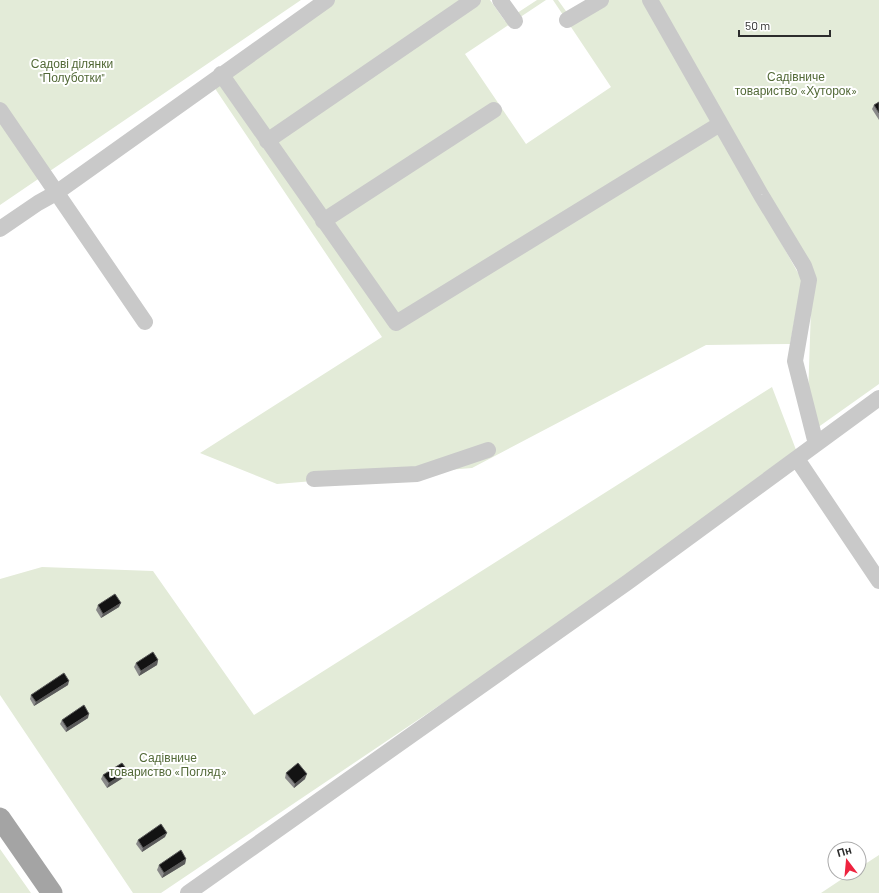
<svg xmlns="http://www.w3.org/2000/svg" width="879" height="893" viewBox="0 0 879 893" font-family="Barlow,sans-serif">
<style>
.green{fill:#e3ebd8}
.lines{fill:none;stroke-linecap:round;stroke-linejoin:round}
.minor{stroke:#c9c9c9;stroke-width:16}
.major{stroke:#a4a4a4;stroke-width:21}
.wall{fill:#898989}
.shaded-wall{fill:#5a5a5a}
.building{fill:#131313;stroke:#5a5a5a}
.labels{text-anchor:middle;stroke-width:4;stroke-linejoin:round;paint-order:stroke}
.park-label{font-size:12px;fill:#526937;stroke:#fff}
</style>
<rect width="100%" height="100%" fill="#fff"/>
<path class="green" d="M 0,0 L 301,0 L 0,205 Z
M 331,0 L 490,0 L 505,21 L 537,0 L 546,0 L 465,54 L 526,144 L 611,87 L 553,0 L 558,0 L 568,14 L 595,0 L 645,0 L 802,280 L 790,344 L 706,345 L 472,468 L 277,484 L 200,453 L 382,337 L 214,87 Z
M 653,0 L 879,0 L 879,384 L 817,428 L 808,397 L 812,279 Z
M 772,387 L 798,455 L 495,668 L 161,893 L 133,893 L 0,695 L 0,579 L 42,567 L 153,571 L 254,715 Z
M 0,849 L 31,893 L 0,893 Z
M 879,855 L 879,893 L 821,893 L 851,873 L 859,873 L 859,868 Z"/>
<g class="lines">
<path class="minor" d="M 500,0 L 515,21
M 650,0 L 761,195 L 804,266 L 809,280 L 795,361 L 816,444
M 567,20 L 601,0
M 221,74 L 396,323 L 720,124
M 0,110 L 145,322
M 267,141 L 473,0
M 323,221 L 494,110
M 0,229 L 38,203 L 56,193 L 327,0
M 797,459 L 879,581
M 314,479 L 417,474 L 488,450
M 188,893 L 628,582 L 879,398"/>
<path class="major" d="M 0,818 L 52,893"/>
</g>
<path class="wall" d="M 879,102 L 879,120 L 872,109 L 874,105 Z
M 98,605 L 119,607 L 101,618 L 96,610 Z
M 158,660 L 157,665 L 139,676 L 134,667 L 136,663 Z
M 68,685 L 34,706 L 30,699 L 31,695 Z
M 88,718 L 66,732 L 60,724 L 62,720 Z
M 128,771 L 126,776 L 107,788 L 101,779 L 103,775 Z
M 286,773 L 305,779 L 294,788 L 285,778 Z
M 165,837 L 142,852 L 136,844 L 138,840 Z
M 186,859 L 185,864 L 162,878 L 157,870 L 159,865 Z"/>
<path class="shaded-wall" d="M 121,603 L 119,607 L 101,618 L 103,614 Z
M 158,660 L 157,665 L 139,676 L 141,671 Z
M 69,681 L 68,685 L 34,706 L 36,702 Z
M 89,714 L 88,718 L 66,732 L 67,728 Z
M 128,771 L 126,776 L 107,788 L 109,783 Z
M 307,774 L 305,779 L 294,788 L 295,784 Z
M 167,833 L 165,837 L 142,852 L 143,848 Z
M 186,859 L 185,864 L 162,878 L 164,873 Z"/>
<path class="building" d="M 879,102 L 879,113 L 874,105 Z
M 115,594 L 121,603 L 103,614 L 98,605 Z
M 153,652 L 158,660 L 141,671 L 136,663 Z
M 64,673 L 69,681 L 36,702 L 31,695 Z
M 84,705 L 89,714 L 67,728 L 62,720 Z
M 122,763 L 128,771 L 109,783 L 103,775 Z
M 298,763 L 307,774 L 295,784 L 286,773 Z
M 161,824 L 167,833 L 143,848 L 138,840 Z
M 181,850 L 186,859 L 164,873 L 159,865 Z"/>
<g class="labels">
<g class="park-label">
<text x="72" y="68">Садові ділянки<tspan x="72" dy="14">"Полуботки"</tspan></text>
<text x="796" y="81">Садівниче<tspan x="796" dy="14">товариство «Хуторок»</tspan></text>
<text x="168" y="762">Садівниче<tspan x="168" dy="14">товариство «Погляд»</tspan></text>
</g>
</g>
<g transform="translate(847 861) rotate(344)"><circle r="19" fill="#ffffff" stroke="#ababab"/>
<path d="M0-3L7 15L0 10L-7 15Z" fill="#ee233f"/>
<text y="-6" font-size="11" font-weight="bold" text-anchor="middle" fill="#2c2c2c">Пн</text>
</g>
<path d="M739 30v6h91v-6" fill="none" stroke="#2c2c2c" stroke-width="2"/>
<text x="745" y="30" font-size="12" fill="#2c2c2c" stroke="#ffffff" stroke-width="3" paint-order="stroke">50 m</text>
</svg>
